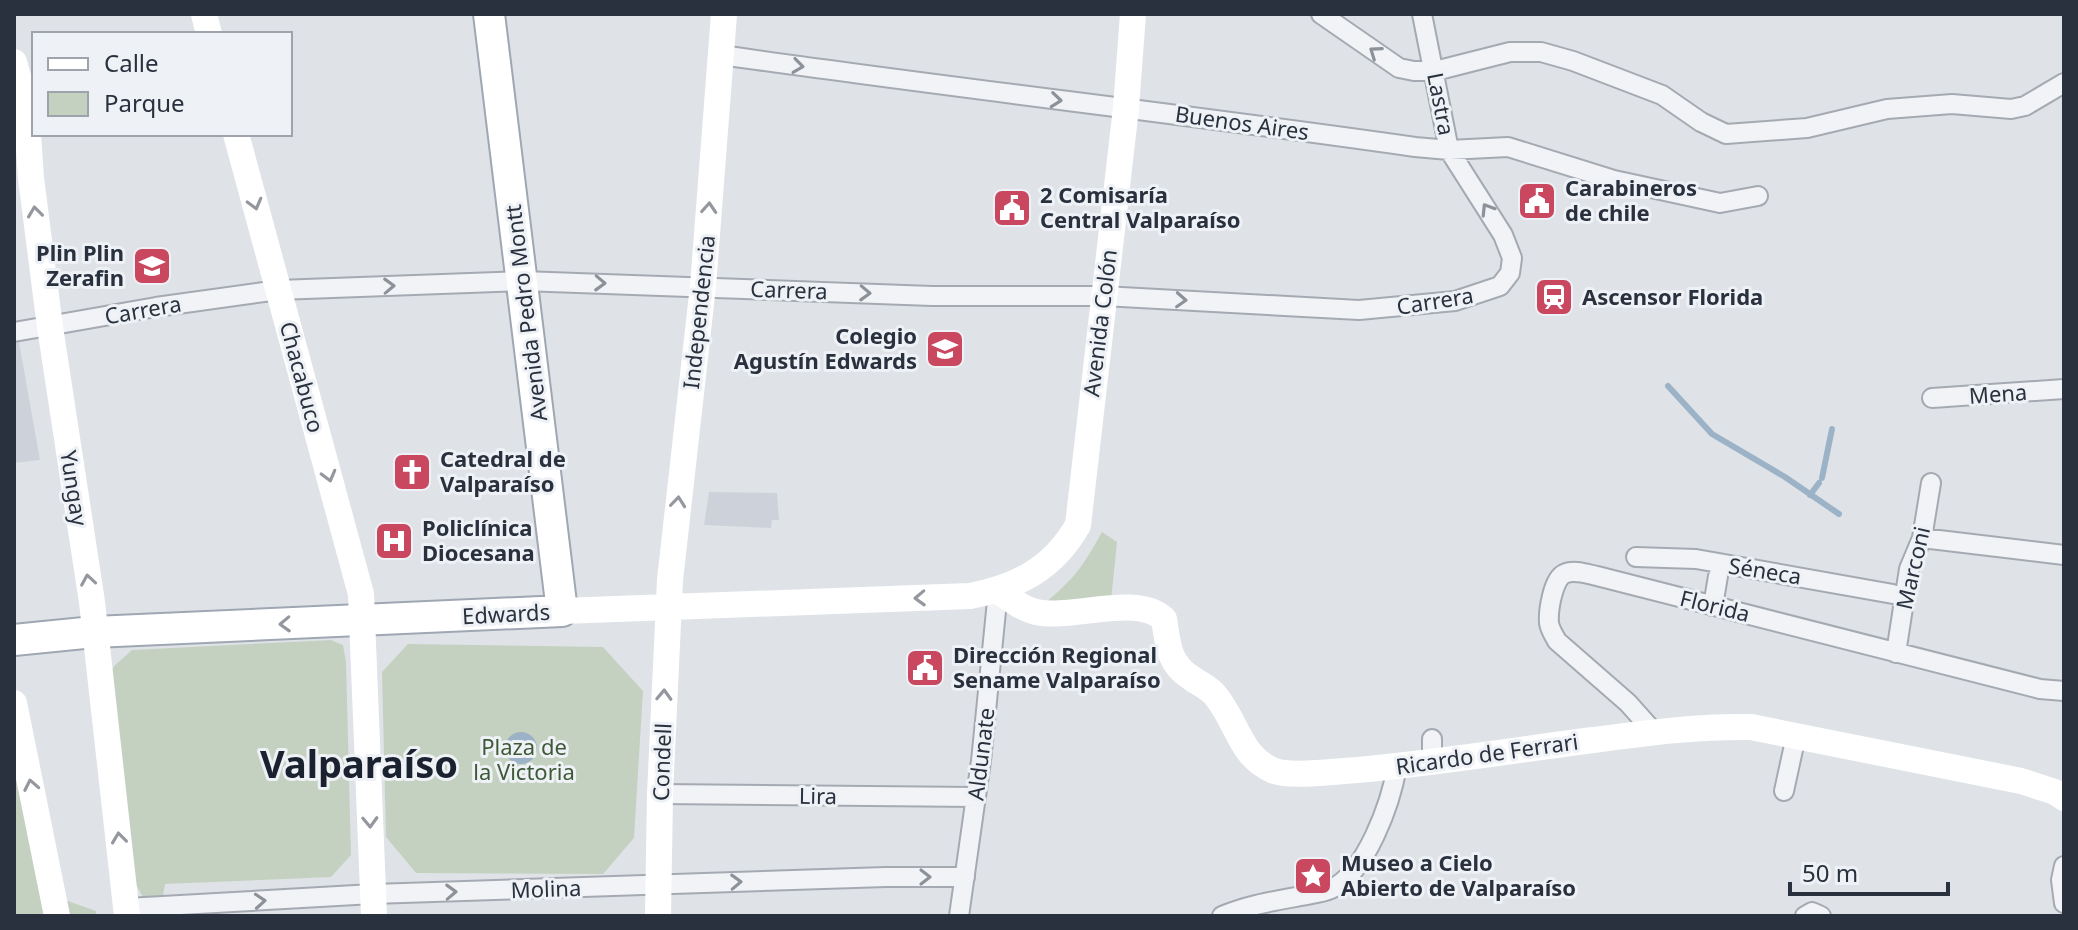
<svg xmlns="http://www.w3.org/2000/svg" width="2078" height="930" viewBox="0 0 2078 930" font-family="'Noto Sans',sans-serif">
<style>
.built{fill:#cdd2da}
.green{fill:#c5d1c0}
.water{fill:#9bb2c7}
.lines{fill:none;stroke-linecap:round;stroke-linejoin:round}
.stream{stroke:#9bb2c7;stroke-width:6}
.street-casing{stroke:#a5aab2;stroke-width:22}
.primary-casing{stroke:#9fa7b3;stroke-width:34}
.street{stroke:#f1f3f6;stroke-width:18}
.secondary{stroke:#fff;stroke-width:26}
.primary{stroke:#fff;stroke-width:30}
.oneway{stroke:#8d929a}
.oneway2{stroke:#94989e}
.labels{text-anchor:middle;stroke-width:6;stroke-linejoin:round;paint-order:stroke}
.street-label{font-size:22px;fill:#29313e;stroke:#eef1f5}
.poi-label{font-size:22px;font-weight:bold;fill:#29313e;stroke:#eef1f5;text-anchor:start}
.park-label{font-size:22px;fill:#3e5936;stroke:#eef1f5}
.town-label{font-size:38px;font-weight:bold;fill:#1b222f;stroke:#eef1f5}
</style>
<rect width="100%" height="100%" fill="#dfe3e8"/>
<path class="built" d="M 19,342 L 40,460 L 14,463 L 14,343 Z
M 709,492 L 777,493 L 779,520 L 772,520 L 771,528 L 704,525 Z"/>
<path class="green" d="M 1102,532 L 1117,542 L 1111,601 L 1039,608 C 1072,581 1081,570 1102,532 Z
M 331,640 L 343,645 L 346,662 L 351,855 L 331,877 L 165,884 L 163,896 L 143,897 L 134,881 L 108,681 L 114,666 L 132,650 Z
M 408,644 L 603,647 L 643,691 L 634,838 L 603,874 L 416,873 L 386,837 L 382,672 Z
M 14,770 L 46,916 L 14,916 Z
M 65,900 L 96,911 L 96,916 L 68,916 Z"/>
<path class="water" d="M505 748a16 16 0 1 1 32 0a16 16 0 1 1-32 0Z"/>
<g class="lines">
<path class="stream" d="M 1668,386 L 1712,434 L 1785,477 L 1839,514
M 1822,478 L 1832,429
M 1810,495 L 1819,483"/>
<g class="street-casing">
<path id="street" d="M 1321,14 L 1399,68 L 1414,71 L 1435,71 L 1510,52 L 1541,52 L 1573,61 L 1662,95 L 1701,122 L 1726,134 L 1807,128 L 1887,109 L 1952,104 L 2011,109 L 2025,106 L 2064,83
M 721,55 C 952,88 1184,114 1415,147 L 1449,150 L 1508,147 L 1614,180 L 1720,203 L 1758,196
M 14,332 L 156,307 L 278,290 L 522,281 L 932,296 L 1103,296 L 1359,310 L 1455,301 L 1500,286 L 1510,273 L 1512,258 L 1503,235 L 1449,150 L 1422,14
M 1932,398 L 2064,389
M 1922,538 L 2064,555
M 1636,557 L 1696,559 L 1893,594
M 1713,606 L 1718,576
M 1896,653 L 1909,569 L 1922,538 L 1931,483
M 1653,731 L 1628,703 L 1557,641 C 1554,635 1550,630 1549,623 C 1548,611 1553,579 1564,574 C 1574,569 1587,574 1597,576 L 2040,689 L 2064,691
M 1432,739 L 1432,762
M 1784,791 L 1796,736
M 660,794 L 976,797
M 2064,866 L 2061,880 L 2064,903
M 127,908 L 373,894 L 886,877 L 965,877
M 959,916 L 981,761 L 998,591
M 1222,916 C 1248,905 1274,901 1301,896 C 1310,894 1322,893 1331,889 C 1366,873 1391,803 1397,766
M 1805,916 L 1812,912 L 1821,916"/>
</g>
<g class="primary-casing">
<path id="primary" d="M 14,640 L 94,632 L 562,611 L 489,14"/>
</g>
<use href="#street" class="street"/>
<path class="secondary" d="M 204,14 L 209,34
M 14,62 L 26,106 L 31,178 L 50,327 L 92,602 L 127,916
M 236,134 L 361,594 L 374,916
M 998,591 C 1009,598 1022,609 1036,612 C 1072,620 1136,593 1164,619 C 1168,643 1168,663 1190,677 C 1198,683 1208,687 1215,695 C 1237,721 1239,755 1272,770 C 1288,778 1338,771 1357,770 C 1436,763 1515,750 1593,740 C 1647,733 1697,726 1751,727 L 2021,781 L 2055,792 L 2064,798
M 562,611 L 970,596 C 1017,587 1053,569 1078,525 L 1126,108 L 1133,14
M 14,703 L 57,916
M 658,916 L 660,794 L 670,580 L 703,286 L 724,14"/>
<use href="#primary" class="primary"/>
</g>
<defs><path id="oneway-chevron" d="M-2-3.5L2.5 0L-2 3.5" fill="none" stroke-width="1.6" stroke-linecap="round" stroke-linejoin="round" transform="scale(2)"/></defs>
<g class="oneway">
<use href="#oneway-chevron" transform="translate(1375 52) rotate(-145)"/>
<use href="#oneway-chevron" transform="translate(798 66) rotate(8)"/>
<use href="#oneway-chevron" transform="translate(1056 100) rotate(6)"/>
<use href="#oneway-chevron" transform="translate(1487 209) rotate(-122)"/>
<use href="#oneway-chevron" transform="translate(600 283) rotate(2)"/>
<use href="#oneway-chevron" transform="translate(389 286) rotate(-2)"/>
<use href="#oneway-chevron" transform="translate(865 293) rotate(2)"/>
<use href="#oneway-chevron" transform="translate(1181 300) rotate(3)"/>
<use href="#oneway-chevron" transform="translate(925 877)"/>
<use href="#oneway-chevron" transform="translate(736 882) rotate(-2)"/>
<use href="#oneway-chevron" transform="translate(451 892) rotate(-2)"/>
<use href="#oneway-chevron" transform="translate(260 901) rotate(-4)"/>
</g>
<g class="oneway2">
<use href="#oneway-chevron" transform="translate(255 204) rotate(75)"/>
<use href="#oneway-chevron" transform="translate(709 208) rotate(-86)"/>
<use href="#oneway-chevron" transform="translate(35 212) rotate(-97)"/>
<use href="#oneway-chevron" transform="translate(329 476) rotate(75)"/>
<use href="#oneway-chevron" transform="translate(678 502) rotate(-84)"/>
<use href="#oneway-chevron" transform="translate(88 580) rotate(-99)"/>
<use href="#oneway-chevron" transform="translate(920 598) rotate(178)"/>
<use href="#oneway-chevron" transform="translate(285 624) rotate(178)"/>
<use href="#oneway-chevron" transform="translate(664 695) rotate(-88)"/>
<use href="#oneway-chevron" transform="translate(31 785) rotate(-101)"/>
<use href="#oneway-chevron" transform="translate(370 822) rotate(88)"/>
<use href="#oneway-chevron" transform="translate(119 838) rotate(-97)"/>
</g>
<defs>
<g id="civic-square" transform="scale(2)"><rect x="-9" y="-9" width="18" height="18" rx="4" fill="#c94860" stroke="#eef1f5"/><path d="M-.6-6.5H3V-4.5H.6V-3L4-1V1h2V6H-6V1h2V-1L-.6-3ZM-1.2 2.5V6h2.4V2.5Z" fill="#fff"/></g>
<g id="school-square" transform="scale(2)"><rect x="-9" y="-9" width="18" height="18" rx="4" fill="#c94860" stroke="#eef1f5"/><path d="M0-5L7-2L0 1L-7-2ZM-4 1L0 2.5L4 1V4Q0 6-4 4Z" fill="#fff"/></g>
<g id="station-square" transform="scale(2)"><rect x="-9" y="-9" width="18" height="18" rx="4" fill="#c94860" stroke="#eef1f5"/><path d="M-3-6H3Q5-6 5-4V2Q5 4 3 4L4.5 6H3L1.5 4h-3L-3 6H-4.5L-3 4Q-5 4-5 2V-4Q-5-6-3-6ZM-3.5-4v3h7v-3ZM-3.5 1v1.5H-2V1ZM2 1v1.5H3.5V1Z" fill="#fff"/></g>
<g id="church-square" transform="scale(2)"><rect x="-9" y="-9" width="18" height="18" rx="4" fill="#c94860" stroke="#eef1f5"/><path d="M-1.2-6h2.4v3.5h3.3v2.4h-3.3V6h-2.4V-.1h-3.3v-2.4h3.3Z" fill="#fff"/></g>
<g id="hospital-square" transform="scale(2)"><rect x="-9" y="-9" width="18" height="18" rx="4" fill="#c94860" stroke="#eef1f5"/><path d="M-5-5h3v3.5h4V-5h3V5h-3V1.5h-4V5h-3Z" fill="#fff"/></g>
<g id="sight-square" transform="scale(2)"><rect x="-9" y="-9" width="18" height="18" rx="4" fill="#c94860" stroke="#eef1f5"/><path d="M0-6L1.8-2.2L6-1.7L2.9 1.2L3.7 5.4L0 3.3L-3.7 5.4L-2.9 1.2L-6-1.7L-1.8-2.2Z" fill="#fff"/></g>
</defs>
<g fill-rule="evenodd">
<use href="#civic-square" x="1537" y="201"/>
<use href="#civic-square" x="1012" y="208"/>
<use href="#school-square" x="152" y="266"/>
<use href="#station-square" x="1554" y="297"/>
<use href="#school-square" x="945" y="349"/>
<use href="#church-square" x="412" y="472"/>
<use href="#hospital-square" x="394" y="541"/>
<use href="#civic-square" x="925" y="668"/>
<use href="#sight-square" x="1313" y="876"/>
</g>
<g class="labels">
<g class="street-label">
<text transform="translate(1441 104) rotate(79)" y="8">Lastra</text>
<text transform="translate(1242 123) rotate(8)" y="8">Buenos Aires</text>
<text transform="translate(789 290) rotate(2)" y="8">Carrera</text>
<text transform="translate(1435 301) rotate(-9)" y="8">Carrera</text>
<text transform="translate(143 310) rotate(-10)" y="8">Carrera</text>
<text transform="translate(699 312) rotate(-84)" y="8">Independencia</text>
<text transform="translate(526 313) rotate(-97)" y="8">Avenida Pedro Montt</text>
<text transform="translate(1100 323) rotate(-83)" y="8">Avenida Colón</text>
<text transform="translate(302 377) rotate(75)" y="8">Chacabuco</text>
<text transform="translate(1998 394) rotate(-4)" y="8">Mena</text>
<text transform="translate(74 488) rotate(81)" y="8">Yungay</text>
<text transform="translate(1913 568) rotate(-77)" y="8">Marconi</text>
<text transform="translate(1765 571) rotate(9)" y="8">Séneca</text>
<text transform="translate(1715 606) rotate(14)" y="8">Florida</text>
<text transform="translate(506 614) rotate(-3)" y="8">Edwards</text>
<text transform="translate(981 754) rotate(-83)" y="8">Aldunate</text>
<text transform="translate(1487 754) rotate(-8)" y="8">Ricardo de Ferrari</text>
<text transform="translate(662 762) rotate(-88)" y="8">Condell</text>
<text transform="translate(818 796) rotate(1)" y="8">Lira</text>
<text transform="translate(546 889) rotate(-2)" y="8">Molina</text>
</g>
<g class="poi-label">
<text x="1565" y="196">Carabineros<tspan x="1565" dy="25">de chile</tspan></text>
<text x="1040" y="203">2 Comisaría<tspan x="1040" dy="25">Central Valparaíso</tspan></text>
<text x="124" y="261" text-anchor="end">Plin Plin<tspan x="124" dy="25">Zerafin</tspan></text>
<text x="1582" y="305">Ascensor Florida</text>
<text x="917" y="344" text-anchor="end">Colegio<tspan x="917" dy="25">Agustín Edwards</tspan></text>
<text x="440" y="467">Catedral de<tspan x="440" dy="25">Valparaíso</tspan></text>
<text x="422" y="536">Policlínica<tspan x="422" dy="25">Diocesana</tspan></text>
<text x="953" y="663">Dirección Regional<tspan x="953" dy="25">Sename Valparaíso</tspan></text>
<text x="1341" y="871">Museo a Cielo<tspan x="1341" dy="25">Abierto de Valparaíso</tspan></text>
</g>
<g class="park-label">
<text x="524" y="755">Plaza de<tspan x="524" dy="25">la Victoria</tspan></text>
</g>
<g class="town-label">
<text x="359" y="778">Valparaíso</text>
</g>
</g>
<rect width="2078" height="930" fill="none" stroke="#29313e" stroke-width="32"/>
<rect x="32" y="32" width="260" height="104" fill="#eef1f5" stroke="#9fa4ac" stroke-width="2"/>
<rect x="48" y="58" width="40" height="12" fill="#ffffff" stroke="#9fa4ac" stroke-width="2"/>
<text x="104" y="72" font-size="24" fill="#29313e">Calle</text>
<rect x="48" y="92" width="40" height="24" fill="#c5d1c0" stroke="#9fa4ac" stroke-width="2"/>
<text x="104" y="112" font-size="24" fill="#29313e">Parque</text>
<path d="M1790 882v12h158v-12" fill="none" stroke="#29313e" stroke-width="4"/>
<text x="1802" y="882" font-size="24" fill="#29313e" stroke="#eef1f5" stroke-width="6" paint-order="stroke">50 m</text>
</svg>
